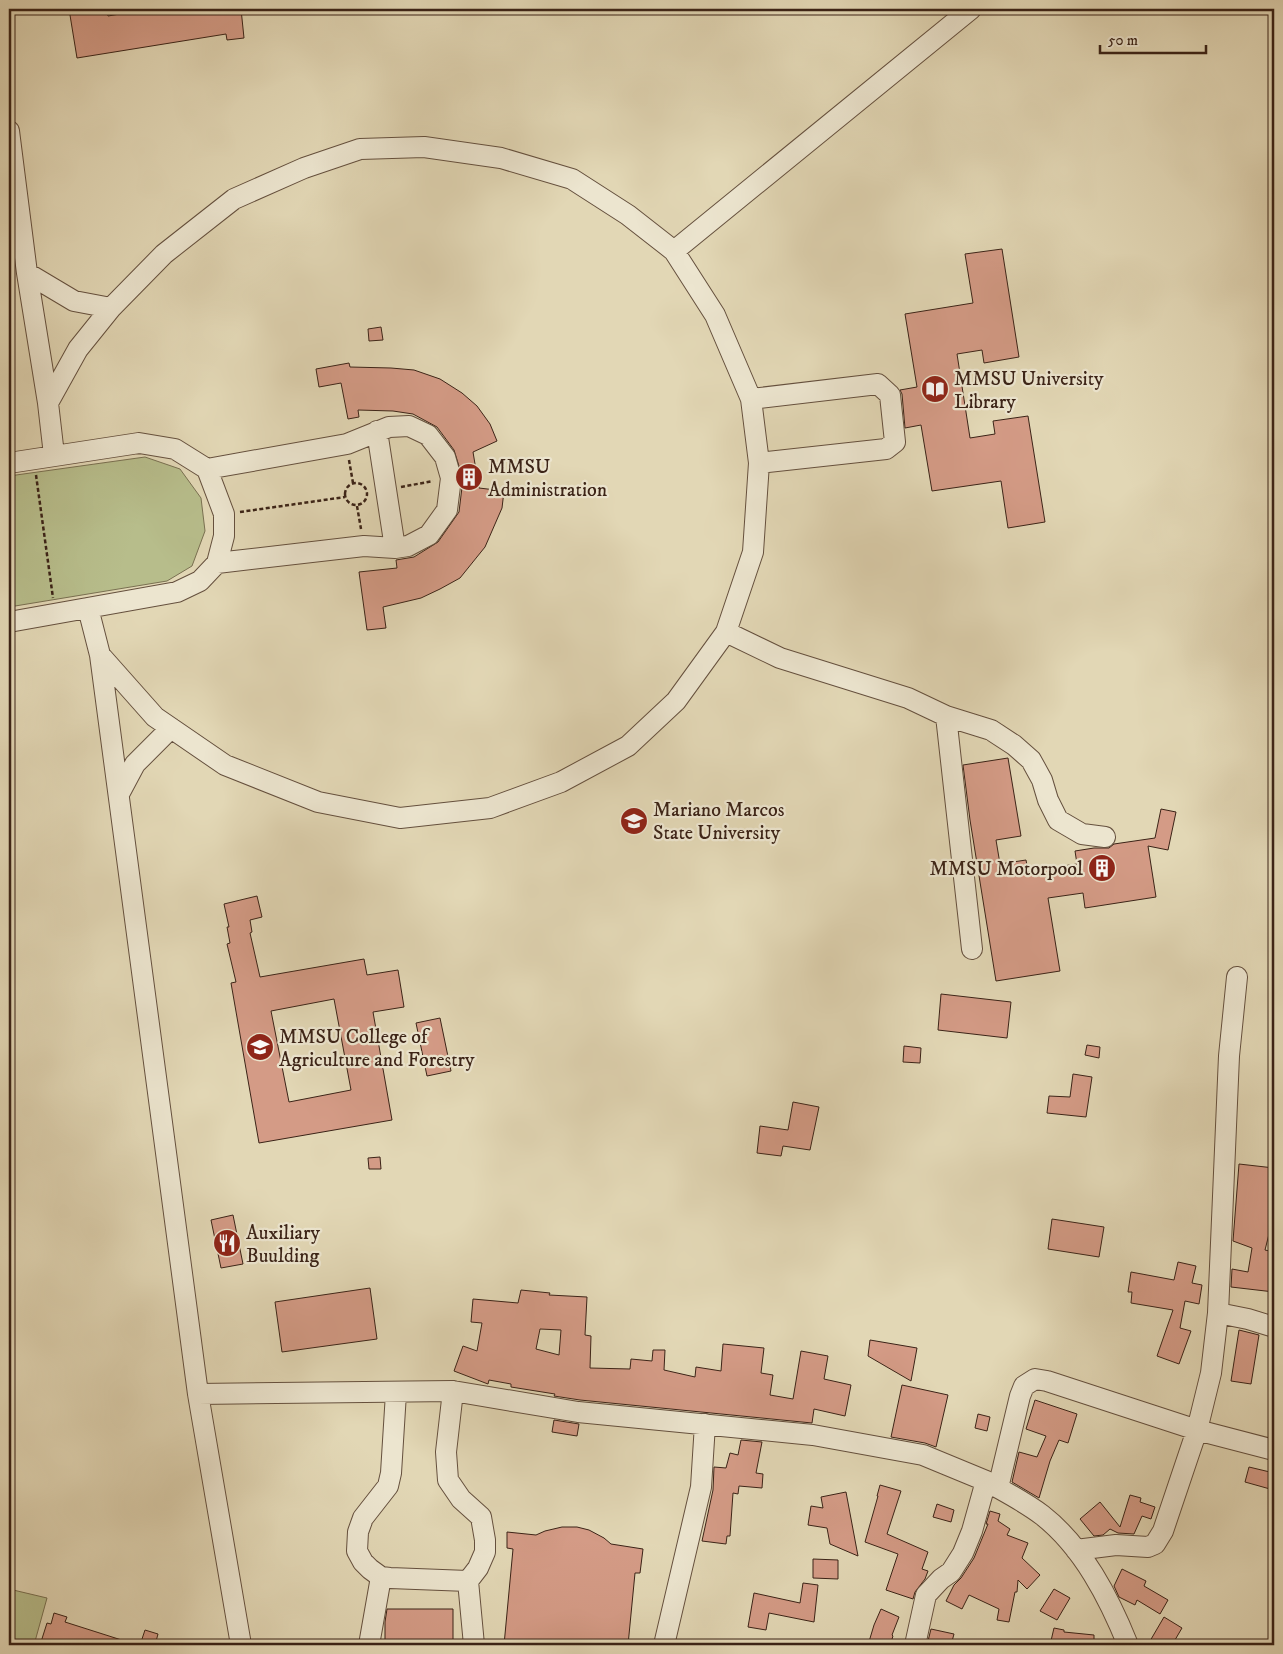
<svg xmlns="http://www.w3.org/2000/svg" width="1283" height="1654" viewBox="0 0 1283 1654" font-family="'IM FELL DW Pica',serif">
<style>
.green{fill:#b7bd8b;stroke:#797051}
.building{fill:#d49b86;stroke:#3b2317;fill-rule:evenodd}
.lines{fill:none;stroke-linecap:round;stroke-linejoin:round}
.minor-casing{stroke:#65503e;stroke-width:22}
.path{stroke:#3b2317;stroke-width:2.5;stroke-dasharray:4 2.5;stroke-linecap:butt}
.minor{stroke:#ece5cf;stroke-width:20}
.labels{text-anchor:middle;stroke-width:4.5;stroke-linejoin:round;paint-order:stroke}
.poi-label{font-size:20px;fill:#3b2317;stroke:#ece5cf;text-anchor:start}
</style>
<rect width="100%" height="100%" fill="#e2d7b5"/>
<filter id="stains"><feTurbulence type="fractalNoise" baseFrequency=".004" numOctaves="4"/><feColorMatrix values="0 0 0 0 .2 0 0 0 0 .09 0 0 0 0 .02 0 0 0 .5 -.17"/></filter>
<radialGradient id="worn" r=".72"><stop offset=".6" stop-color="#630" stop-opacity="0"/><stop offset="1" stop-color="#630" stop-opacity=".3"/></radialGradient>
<path class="green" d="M 145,457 L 180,469 L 201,498 L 205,531 L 192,566 L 167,581 L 9,607 L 9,476 Z
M 9,1589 L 47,1598 L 34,1645 L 9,1645 Z"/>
<path class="building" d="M 69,9 L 106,9 L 108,16 L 149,9 L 241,9 L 244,38 L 227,40 L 226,34 L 77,58 Z
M 1002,249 L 1019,357 L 984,363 L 982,350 L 957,354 L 970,438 L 995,434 L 993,421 L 1028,416 L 1045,522 L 1008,528 L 1001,481 L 932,491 L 921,425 L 905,428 L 902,394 L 900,390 L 917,387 L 905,314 L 973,303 L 965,254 Z
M 381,327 L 383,340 L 369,341 L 368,329 Z
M 349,363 L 350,367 L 391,368 L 414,370 L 440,379 L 462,393 L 477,406 L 490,424 L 497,441 L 473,452 L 479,488 L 504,491 L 502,508 L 485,547 L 460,578 L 440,589 L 421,598 L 383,607 L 386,628 L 367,630 L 359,572 L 397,568 L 396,560 L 414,557 L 438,542 L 459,512 L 463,479 L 454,450 L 437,427 L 413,414 L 393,411 L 358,410 L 359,417 L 348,419 L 341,383 L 319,387 L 316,369 Z
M 1008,758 L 1021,836 L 996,840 L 1000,864 L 1026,860 L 1028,871 L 1077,864 L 1075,851 L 1094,848 L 1109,848 L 1114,844 L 1155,838 L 1161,809 L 1176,812 L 1168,850 L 1148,846 L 1156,897 L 1085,908 L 1083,893 L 1048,898 L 1060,971 L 996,981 L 970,820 L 963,765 Z
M 257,896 L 262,917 L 250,920 L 252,932 L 250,933 L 260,977 L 364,959 L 367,975 L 398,970 L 404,1007 L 373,1012 L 392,1120 L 259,1143 L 231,983 L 236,982 L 227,944 L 230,943 L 227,927 L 229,927 L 224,904 ZM 334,999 L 351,1090 L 289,1102 L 271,1011 Z
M 941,994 L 1011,1002 L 1007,1038 L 938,1030 Z
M 440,1018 L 451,1071 L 427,1076 L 416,1023 Z
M 1087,1045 L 1100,1047 L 1099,1058 L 1085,1055 Z
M 904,1046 L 921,1048 L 920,1063 L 903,1062 Z
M 1073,1074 L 1092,1077 L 1086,1117 L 1047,1113 L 1049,1096 L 1070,1097 Z
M 793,1102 L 819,1107 L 810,1150 L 783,1146 L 781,1156 L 757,1153 L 760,1126 L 788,1130 Z
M 380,1157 L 381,1169 L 369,1169 L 368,1158 Z
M 1239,1164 L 1274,1168 L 1274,1222 L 1272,1222 L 1265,1250 L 1274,1252 L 1270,1266 L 1274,1267 L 1274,1292 L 1231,1287 L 1232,1269 L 1248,1272 L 1252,1248 L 1233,1241 Z
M 233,1215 L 243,1264 L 221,1268 L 211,1220 Z
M 1052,1219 L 1104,1227 L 1099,1257 L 1048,1249 Z
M 1178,1262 L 1196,1266 L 1192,1283 L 1202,1285 L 1199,1304 L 1185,1301 L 1180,1328 L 1191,1331 L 1179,1364 L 1157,1356 L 1173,1310 L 1131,1303 L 1132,1292 L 1128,1292 L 1131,1272 L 1174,1280 Z
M 370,1288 L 377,1339 L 282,1352 L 275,1302 Z
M 521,1290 L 550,1293 L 549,1295 L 587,1297 L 585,1335 L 591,1336 L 590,1368 L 630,1369 L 631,1359 L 652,1361 L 653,1350 L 665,1350 L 664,1370 L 695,1377 L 696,1367 L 721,1371 L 723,1344 L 764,1348 L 761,1373 L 773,1375 L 770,1395 L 793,1399 L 801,1351 L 828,1356 L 824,1379 L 851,1385 L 845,1416 L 814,1409 L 812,1423 L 580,1400 L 554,1396 L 555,1394 L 511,1387 L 511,1384 L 489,1380 L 488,1384 L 454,1371 L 463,1346 L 477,1351 L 482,1323 L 471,1322 L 473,1299 L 518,1303 ZM 540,1329 L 561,1330 L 559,1355 L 536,1349 Z
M 1239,1330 L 1259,1335 L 1251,1384 L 1231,1381 Z
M 870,1340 L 917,1348 L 911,1381 L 868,1356 Z
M 902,1385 L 948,1395 L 936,1447 L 925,1443 L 891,1437 Z
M 1035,1400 L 1077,1414 L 1068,1443 L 1059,1440 L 1050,1461 L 1039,1498 L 1012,1482 L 1019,1452 L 1037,1457 L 1046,1436 L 1026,1429 Z
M 978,1414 L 990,1417 L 987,1431 L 975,1428 Z
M 554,1420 L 579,1424 L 577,1436 L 552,1432 Z
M 741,1440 L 762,1442 L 756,1473 L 763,1474 L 762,1488 L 739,1486 L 738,1494 L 733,1493 L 730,1536 L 727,1536 L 726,1544 L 702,1541 L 713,1490 L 714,1467 L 726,1468 L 730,1453 L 738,1455 Z
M 1249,1467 L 1274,1473 L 1270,1489 L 1245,1482 Z
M 880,1485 L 901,1491 L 887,1534 L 928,1552 L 922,1569 L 928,1571 L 925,1579 L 915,1592 L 913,1599 L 886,1590 L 898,1554 L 865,1542 L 878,1496 L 877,1496 Z
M 846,1492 L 858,1556 L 830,1544 L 827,1528 L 808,1525 L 811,1506 L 823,1508 L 821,1497 Z
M 1130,1495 L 1141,1498 L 1140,1502 L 1155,1507 L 1151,1519 L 1142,1516 L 1134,1534 L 1118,1533 L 1110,1529 L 1103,1535 L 1094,1536 L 1080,1519 L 1100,1502 L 1120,1527 Z
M 937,1504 L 954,1510 L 951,1522 L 933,1517 Z
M 990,1511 L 1000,1514 L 998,1521 L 1010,1529 L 1007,1535 L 1028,1543 L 1022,1558 L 1040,1575 L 1027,1589 L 1018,1580 L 1017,1592 L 1015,1592 L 1009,1622 L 997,1620 L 999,1609 L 969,1595 L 962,1609 L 946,1601 L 954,1585 L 961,1578 L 974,1558 L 988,1524 L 986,1524 Z
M 562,1527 L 577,1527 L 589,1530 L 604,1538 L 611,1544 L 643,1549 L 640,1573 L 635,1573 L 628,1645 L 504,1645 L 513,1549 L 507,1548 L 507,1532 L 536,1535 L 545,1531 Z
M 813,1559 L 838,1560 L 838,1579 L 813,1578 Z
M 1122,1569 L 1146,1581 L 1144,1586 L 1168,1600 L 1160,1614 L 1137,1600 L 1135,1605 L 1119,1597 L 1114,1586 Z
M 803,1583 L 818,1585 L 814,1622 L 769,1613 L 766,1630 L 748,1627 L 754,1593 L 800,1603 Z
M 1054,1589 L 1070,1598 L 1057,1620 L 1040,1611 Z
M 387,1609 L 453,1609 L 453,1645 L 385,1645 L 385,1622 Z
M 881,1609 L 899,1617 L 892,1635 L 893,1636 L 890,1645 L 868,1645 L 874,1625 Z
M 54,1613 L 67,1617 L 65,1622 L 131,1643 L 131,1645 L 40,1645 L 47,1623 L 51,1624 Z
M 1164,1617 L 1182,1628 L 1172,1645 L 1157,1645 L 1150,1641 Z
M 1054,1628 L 1064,1630 L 1064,1632 L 1094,1635 L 1094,1645 L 1050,1645 Z
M 931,1629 L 954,1634 L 951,1645 L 927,1645 Z
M 145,1630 L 158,1634 L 155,1645 L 140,1645 Z"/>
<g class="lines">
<g class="minor-casing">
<path id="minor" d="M 9,131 L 27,273 L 48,403 L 54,455
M 674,251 L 971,9
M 27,273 L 74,301 L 111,308
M 751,399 L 878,384 L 890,395 L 895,442 L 886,449 L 759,463
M 48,403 L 78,349 L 111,308 L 164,254 L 234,199 L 304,168 L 360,149 L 424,147 L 501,158 L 572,179 L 628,215 L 674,251 L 715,315 L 751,399 L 759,463 L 753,552 L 726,632 L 676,701 L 628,746 L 561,782 L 490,808 L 400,818 L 318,802 L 225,765 L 155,717 L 100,655
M 377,431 L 395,548
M 9,463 L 139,443 L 175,449 L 207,469 L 224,514 L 224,536 L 217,563 L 200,581 L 177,592 L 9,622
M 207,469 L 347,444 L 389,427 L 409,426 L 428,435 L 445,457 L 451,478 L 447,510 L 429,535 L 408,546 L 395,548 L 364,546 L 217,563
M 88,608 L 100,655 L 198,1394 L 241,1645
M 726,632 L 780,658 L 908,698 L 946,716 L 972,949
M 946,716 L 991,730 L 1014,745 L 1031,760 L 1042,780 L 1048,800 L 1058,820 L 1082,834 L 1105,837
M 119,794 L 135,764 L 171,728
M 1237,977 L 1229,1056 L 1218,1313 L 1248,1319 L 1274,1327
M 396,1393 L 391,1473 L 388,1486 L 363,1518 L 358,1532 L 357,1551 L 363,1562 L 370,1569 L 381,1577 L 390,1578 L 468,1581 L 478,1568 L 485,1552 L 485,1540 L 481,1517 L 461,1499 L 448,1480 L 446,1452 L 453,1391
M 198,1394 L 453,1391 L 578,1412 L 813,1435 L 923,1455 L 986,1481
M 998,1488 L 1020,1396 L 1024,1386 L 1035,1379 L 1047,1381 L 1197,1430 L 1274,1450
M 1076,1550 L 1116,1545 L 1148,1547 L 1155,1544 L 1163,1531 L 1197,1430 L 1211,1373 L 1218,1313
M 468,1581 L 474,1645
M 369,1645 L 381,1577
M 664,1645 L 701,1487 L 705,1424
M 915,1645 L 926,1595 L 941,1579 L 951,1572 L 963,1553 L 972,1531 L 986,1481 C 1005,1492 1025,1502 1042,1515 C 1083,1547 1109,1598 1128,1645"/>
</g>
<path class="path" d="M 349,460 L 353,483
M 36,475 L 53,598
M345 494a11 11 0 1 1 22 0a11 11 0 1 1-22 0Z
M 401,487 L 433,481
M 357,506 L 361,529
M 240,512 L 345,497"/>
<use href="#minor" class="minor"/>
</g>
<defs>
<g id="library-disc" transform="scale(1.4375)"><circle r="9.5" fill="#8f2418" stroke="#ece5cf"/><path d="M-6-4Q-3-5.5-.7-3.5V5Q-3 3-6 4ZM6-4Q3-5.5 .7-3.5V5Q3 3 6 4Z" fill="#fff"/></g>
<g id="building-disc" transform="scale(1.4375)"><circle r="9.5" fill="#8f2418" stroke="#ece5cf"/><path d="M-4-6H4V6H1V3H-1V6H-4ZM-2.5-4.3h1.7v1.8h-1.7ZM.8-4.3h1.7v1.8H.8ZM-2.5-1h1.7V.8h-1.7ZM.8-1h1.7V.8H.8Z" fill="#fff"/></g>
<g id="university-disc" transform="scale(1.4375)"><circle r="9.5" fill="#8f2418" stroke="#ece5cf"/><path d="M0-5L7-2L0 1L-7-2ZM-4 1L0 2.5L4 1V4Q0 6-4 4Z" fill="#fff"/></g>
<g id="restaurant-disc" transform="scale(1.4375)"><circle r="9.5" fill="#8f2418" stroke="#ece5cf"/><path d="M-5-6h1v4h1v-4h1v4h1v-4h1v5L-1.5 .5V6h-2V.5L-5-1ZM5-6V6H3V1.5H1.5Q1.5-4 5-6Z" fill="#fff"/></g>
</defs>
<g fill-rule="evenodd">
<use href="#library-disc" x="935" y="389"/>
<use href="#building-disc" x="469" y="477"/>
<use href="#university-disc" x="634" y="821"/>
<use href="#building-disc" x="1102" y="868"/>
<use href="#university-disc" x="260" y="1047"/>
<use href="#restaurant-disc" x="227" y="1243"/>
</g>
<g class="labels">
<g class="poi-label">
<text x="954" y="385">MMSU University<tspan x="954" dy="23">Library</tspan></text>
<text x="488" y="473">MMSU<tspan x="488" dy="23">Administration</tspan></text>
<text x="653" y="816">Mariano Marcos<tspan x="653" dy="23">State University</tspan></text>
<text x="1083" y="875" text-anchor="end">MMSU Motorpool</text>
<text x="279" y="1043">MMSU College of<tspan x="279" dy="23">Agriculture and Forestry</tspan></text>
<text x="246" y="1239">Auxiliary<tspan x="246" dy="23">Buulding</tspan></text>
</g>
</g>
<rect width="1283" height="1654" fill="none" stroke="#e2d7b5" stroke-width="30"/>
<rect x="10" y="10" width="1263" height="1634" fill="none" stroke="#3b2317" stroke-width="2.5"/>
<rect x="15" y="15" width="1253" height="1624" fill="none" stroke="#3b2317"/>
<path d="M1100 45v8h106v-8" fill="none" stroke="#3b2317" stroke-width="2.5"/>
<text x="1108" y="45" font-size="15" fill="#3b2317" stroke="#ece5cf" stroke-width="4" paint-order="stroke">50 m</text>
<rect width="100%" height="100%" filter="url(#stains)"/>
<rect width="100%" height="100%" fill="url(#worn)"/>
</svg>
